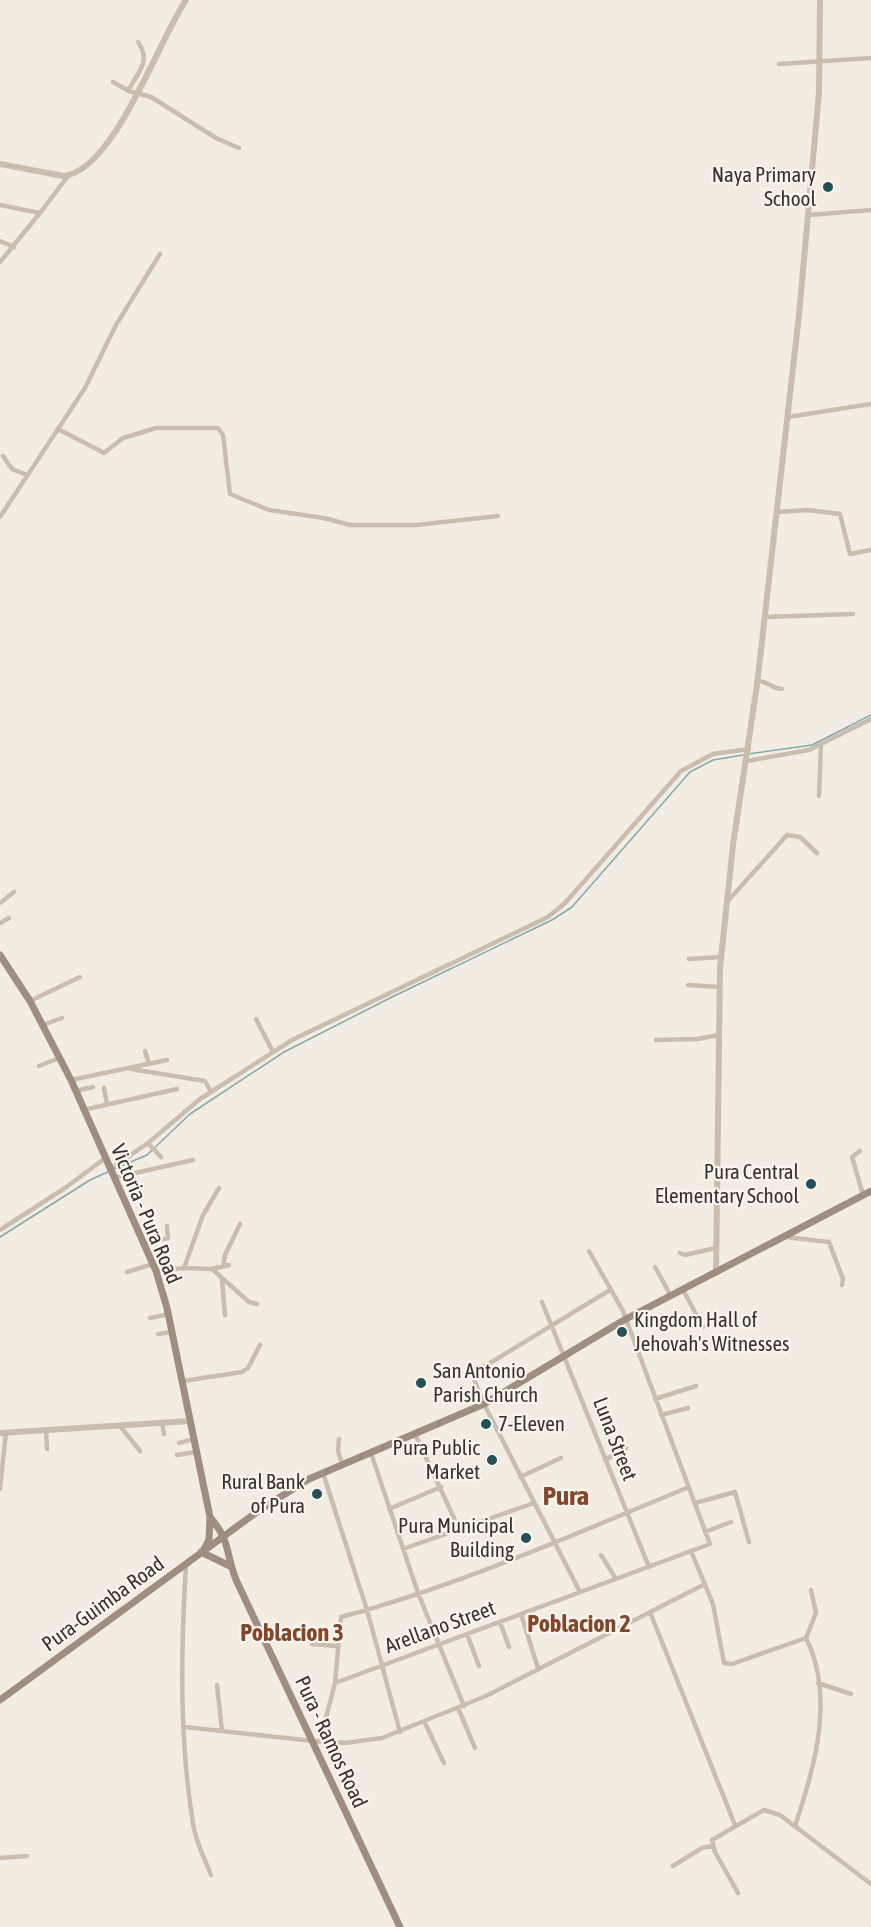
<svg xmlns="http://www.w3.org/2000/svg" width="871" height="1927" viewBox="0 0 871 1927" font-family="'Asap Condensed',sans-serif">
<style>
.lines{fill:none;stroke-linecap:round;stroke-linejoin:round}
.stream{stroke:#83a9ad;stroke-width:1.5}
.minor{stroke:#cabdaf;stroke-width:4.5}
.tertiary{stroke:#cabdaf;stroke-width:6}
.secondary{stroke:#9e8d80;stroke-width:7}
.poi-dot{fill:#245158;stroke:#faf5ef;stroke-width:2}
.labels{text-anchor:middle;stroke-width:4.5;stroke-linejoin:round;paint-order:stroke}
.poi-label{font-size:21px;fill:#39312c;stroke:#faf5ef;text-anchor:end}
.street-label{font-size:21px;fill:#39312c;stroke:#faf5ef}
.quarter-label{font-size:24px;font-weight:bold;fill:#82462b;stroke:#faf5ef}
.district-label{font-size:27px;font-weight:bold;fill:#82462b;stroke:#faf5ef}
</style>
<rect width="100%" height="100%" fill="#f2ece2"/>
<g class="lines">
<path class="stream" d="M 748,754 L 812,745 L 871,715
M 114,1169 L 147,1155 L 190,1114 L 284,1052 L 392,997 L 552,920 L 572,907 L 690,772 L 713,760 L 743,755
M 0,1237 L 90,1180 L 110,1171"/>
<path class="minor" d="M 779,64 L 871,58
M 113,82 L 129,91 L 151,97 L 216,138 L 239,148
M 128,91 C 137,73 152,62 138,42
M 0,205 L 40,213 L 68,176
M 809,215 L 871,210
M 0,241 L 14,247
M 0,262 L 40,213
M 788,417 L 871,404
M 58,429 L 104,453 L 123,438 L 156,428 L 218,428 L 223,435 L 230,494 L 269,510 L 324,518 L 350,525 L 416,525 L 498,516
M 3,456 L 12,469 L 27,475
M 777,512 L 808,510 L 840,514 L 850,554 L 871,550
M 0,517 L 85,388 L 116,325 L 160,254
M 765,617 L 853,614
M 758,681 C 768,681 772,689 782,689
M 747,761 L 809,750 L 871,719
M 819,796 L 821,744
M 0,903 L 14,892
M 726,903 L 787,835 L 800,837 L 817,853
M 0,923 L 9,918
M 689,959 L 721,957
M 688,985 L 719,987
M 30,1001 L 80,977
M 256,1019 L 273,1052
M 43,1025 L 62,1018
M 656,1040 L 697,1039 L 719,1035
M 145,1051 L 149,1064
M 39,1066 L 59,1058
M 131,1069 L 205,1081 L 211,1092
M 71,1080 L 167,1060
M 104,1088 L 107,1104
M 75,1091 L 93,1087
M 83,1110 L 177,1089
M 148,1143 L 161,1157
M 860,1151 L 852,1157 L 863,1195
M 109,1170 L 148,1143 L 200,1099 L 292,1040 L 548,917 L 565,903 L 681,771 L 713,754 L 749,749
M 113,1178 L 193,1160
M 0,1230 L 65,1188 L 104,1159
M 786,1237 L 829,1242 L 843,1279 L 842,1285
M 143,1244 L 168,1238 L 167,1226
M 680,1253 L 685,1255 L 716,1248
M 223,1266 L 225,1255 L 240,1224
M 655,1267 L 671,1296
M 184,1268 L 212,1269 L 249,1302 L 257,1304
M 212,1269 L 229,1265
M 156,1271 L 184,1268 L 203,1215 L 219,1188
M 127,1272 L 153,1264
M 222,1280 L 225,1315
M 683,1290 L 703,1327
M 542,1302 L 649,1567
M 150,1318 L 169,1314
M 158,1334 L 173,1332
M 183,1381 L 242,1372 L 248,1368 L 260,1345
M 655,1399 L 696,1386
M 661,1415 L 688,1408
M 162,1423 L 164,1434
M 120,1426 L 140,1451
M 46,1430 L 47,1449
M 416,1436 L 459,1529
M 339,1439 L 338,1451 L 342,1464
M 179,1443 L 194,1439
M 371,1453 L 418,1593 L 464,1706
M 177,1455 L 196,1452
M 605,1460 L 626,1448
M 323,1473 L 367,1610 L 400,1732
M 520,1477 L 561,1458
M 0,1489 L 6,1432
M 695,1503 L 735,1492 L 749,1542
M 389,1509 L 441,1487
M 705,1532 L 731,1522
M 403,1549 L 534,1503
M 691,1551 L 713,1604 L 724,1663 L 732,1664 L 806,1638
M 601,1555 L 616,1579
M 186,1564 C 181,1650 179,1738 193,1823 C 195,1841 205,1859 211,1875
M 580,1592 L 484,1404 L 472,1374 L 610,1290
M 650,1612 L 735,1825
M 521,1614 L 538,1668
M 500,1622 L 509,1647
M 467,1634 L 479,1666
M 312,1644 L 337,1646
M 335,1683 L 710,1544 L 623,1311 L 589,1251
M 818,1683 L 851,1694
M 217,1685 L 222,1731
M 458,1708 L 475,1748
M 424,1721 L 444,1763
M 185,1727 L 313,1741 L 345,1743 L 382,1738 L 486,1696 L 705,1584
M 320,1741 L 335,1683 L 341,1617 C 460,1585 575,1534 689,1487
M 795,1826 C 815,1767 835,1696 806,1638 L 816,1613 L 811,1590
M 0,1858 L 27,1856
M 673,1866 L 702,1848 L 713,1846
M 738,1893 L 715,1852 L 712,1840 L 764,1810 L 780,1815 L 871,1884"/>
<path class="tertiary" d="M 0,164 L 63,176 C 114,172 159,39 186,0
M 716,1273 L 720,968 L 733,845 L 757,685 L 799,315 L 819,92 L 820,0
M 0,1433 L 190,1421"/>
<path class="secondary" d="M 0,955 L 30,1001 L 71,1080 L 156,1271 L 167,1308 L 210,1517 C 232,1543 225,1554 237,1582 L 400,1927
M 204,1549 L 209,1540 L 210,1517
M 201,1552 L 230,1566
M 0,1700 L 261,1509 L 309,1479 L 484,1404 L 624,1320 L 871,1191"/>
</g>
<g class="poi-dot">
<circle cx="828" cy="187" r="6"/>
<circle cx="811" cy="1184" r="6"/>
<circle cx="622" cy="1332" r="6"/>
<circle cx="421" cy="1383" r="6"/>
<circle cx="486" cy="1424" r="6"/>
<circle cx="492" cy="1460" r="6"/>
<circle cx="317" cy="1494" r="6"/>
<circle cx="526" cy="1538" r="6"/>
</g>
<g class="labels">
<g class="poi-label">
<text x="816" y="182">Naya Primary<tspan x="816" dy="24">School</tspan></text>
<text x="799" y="1179">Pura Central<tspan x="799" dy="24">Elementary School</tspan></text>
<text x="634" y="1327" text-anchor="start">Kingdom Hall of<tspan x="634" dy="24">Jehovah's Witnesses</tspan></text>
<text x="433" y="1378" text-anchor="start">San Antonio<tspan x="433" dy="24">Parish Church</tspan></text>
<text x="498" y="1431" text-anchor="start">7-Eleven</text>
<text x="480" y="1455">Pura Public<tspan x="480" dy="24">Market</tspan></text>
<text x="305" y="1489">Rural Bank<tspan x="305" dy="24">of Pura</tspan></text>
<text x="514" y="1533">Pura Municipal<tspan x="514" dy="24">Building</tspan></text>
</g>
<g class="street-label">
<text transform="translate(146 1214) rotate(67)" y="7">Victoria - Pura Road</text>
<text transform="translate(615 1439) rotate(69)" y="7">Luna Street</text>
<text transform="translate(103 1604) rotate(-36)" y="7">Pura-Guimba Road</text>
<text transform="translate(440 1627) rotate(-20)" y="7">Arellano Street</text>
<text transform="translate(331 1742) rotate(65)" y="7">Pura - Ramos Road</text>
</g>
<g class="quarter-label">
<text x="579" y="1632">Poblacion 2</text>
<text x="292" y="1641">Poblacion 3</text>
</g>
<g class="district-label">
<text x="566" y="1505">Pura</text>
</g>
</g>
</svg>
